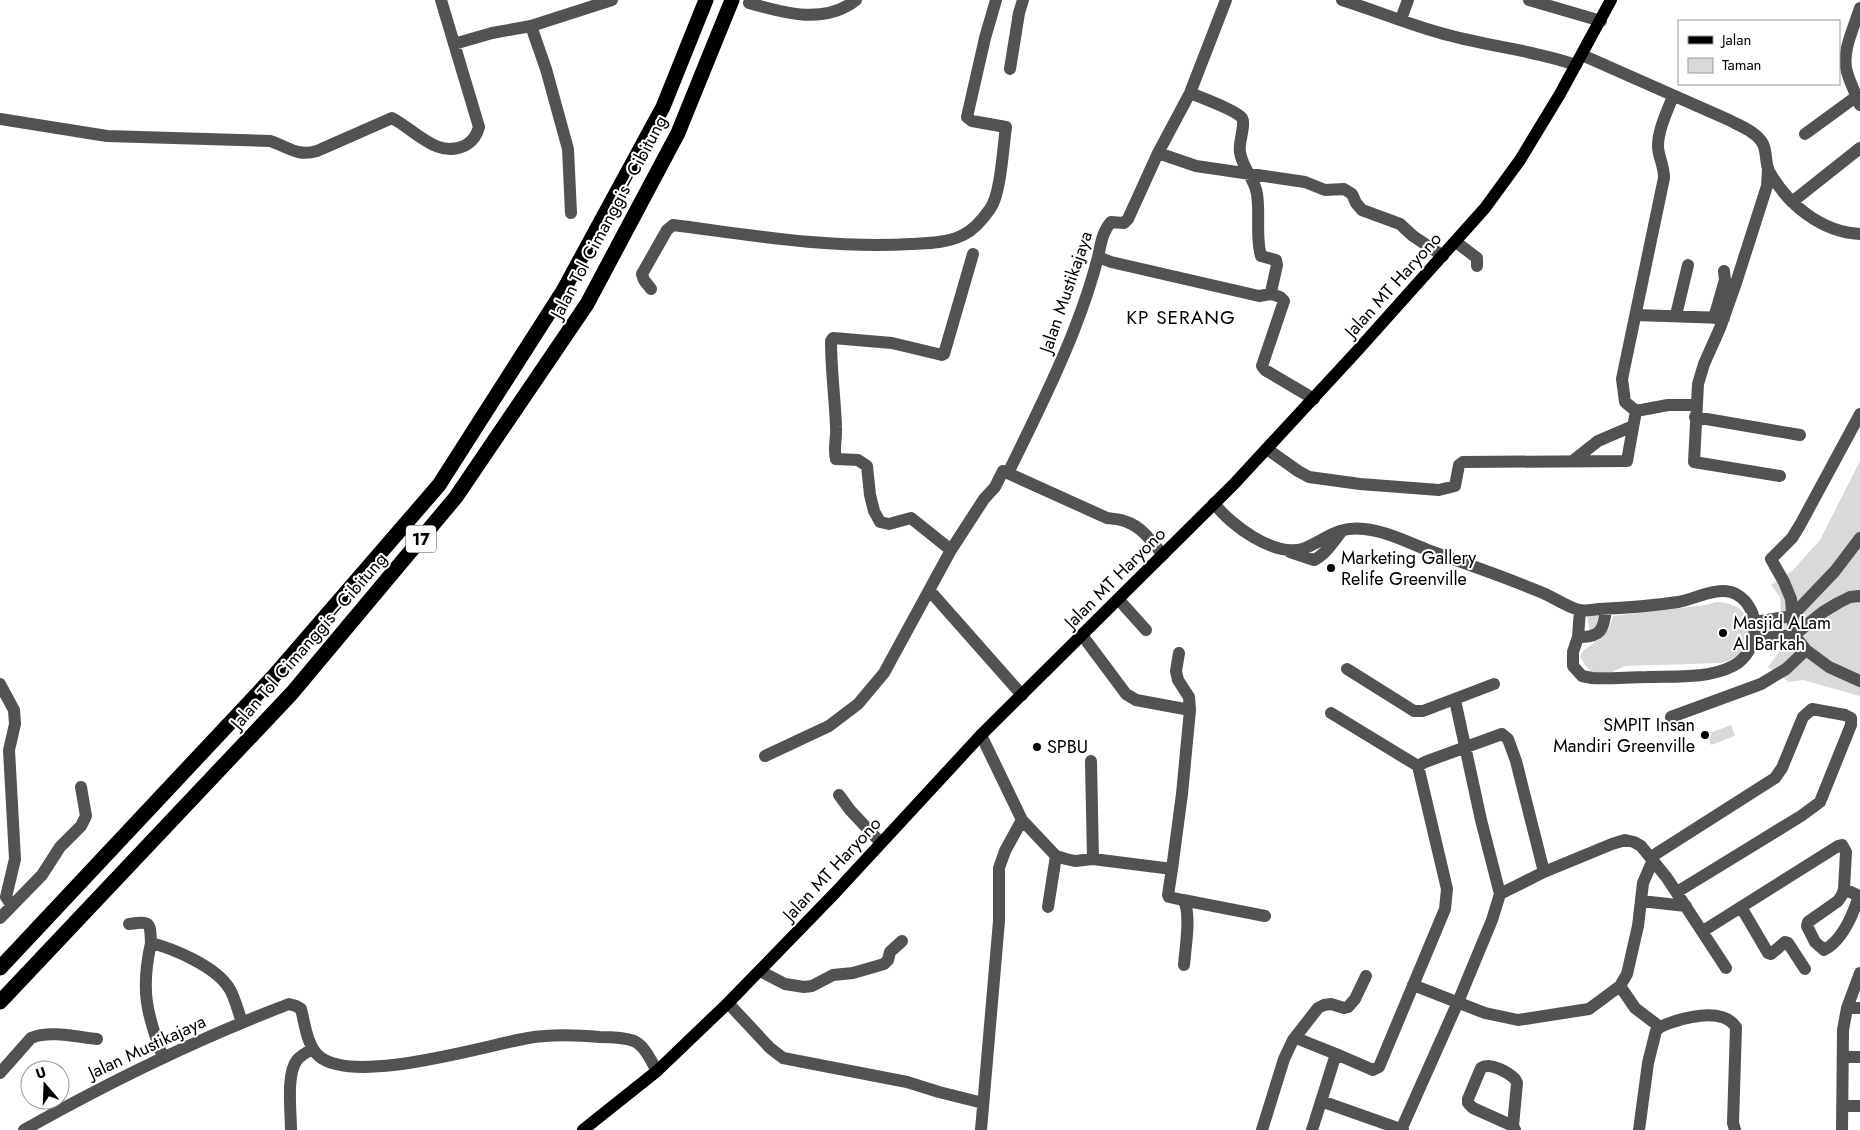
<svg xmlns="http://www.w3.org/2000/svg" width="1860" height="1130" viewBox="0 0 1860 1130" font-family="Jost,sans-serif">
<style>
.green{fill:#d9d9d9}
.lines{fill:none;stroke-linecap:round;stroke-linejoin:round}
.minor{stroke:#525252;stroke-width:12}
.major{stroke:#000;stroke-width:12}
.highway{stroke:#000;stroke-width:15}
.poi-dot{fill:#000;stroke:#fff;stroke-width:2}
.labels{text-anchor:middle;stroke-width:4;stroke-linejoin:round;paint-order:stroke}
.shield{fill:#fff;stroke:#4c4c4c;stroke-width:1}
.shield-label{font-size:16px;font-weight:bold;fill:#000}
.street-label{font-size:18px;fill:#000;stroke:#fff}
.poi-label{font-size:18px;fill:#000;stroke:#fff;text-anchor:start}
.neighbourhood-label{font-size:19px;letter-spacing:1px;fill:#000;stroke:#fff}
</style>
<rect width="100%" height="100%" fill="#fff"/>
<path class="green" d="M 1860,461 L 1860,696 L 1803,680 L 1789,682 L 1768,667 L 1783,646 L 1780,597 L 1771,585 L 1792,571 L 1820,540 Z
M 1716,602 C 1761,602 1762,656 1720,663 L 1625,666 L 1612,672 L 1592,673 L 1585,665 L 1580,656 L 1583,651 C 1598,639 1608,636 1613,616 L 1706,605 Z
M 1600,614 L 1602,623 L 1590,633 L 1587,615 Z
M 1731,725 L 1735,736 L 1711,745 L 1707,734 Z"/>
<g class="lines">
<path class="minor" d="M 1342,0 C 1374,10 1405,23 1437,32 C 1483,46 1531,49 1576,65
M 1529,0 L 1601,21
M 749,3 C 784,13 824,25 856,0
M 1860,8 C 1854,28 1841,52 1847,72 C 1850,83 1856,94 1860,105
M 1401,19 L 1408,0
M 531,26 L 546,69 L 568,149 L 571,213
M 454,44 L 492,33 L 531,26 L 612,0
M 1582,55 L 1729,120 C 1740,126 1757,132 1763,144 C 1767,152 1765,163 1769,171 C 1787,204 1821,232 1860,234
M 1010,69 L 1019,13 L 1023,0
M 1190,93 C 1200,97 1236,110 1242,118 C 1246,125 1238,143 1240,152 C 1242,168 1255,179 1257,194 C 1260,213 1256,233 1260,252 L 1261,256 L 1276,260 L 1277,265 L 1271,292 L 1272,294 L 1280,297 L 1284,301 L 1262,366 L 1265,370 L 1314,399
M 0,119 L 107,136 L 270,141 C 289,147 297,157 317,151 L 392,118 C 415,130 438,160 466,145 C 473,141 477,135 479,127 L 441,0
M 1805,134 L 1857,96
M 1158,153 L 1196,166 L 1305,182 L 1325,190 L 1344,189 L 1352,194 L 1356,203 L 1362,210 L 1400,224 L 1413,236 L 1443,256
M 1768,169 L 1767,186 L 1736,283 L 1720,328 L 1704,364 L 1698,384 L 1694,462 L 1780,476
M 1792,202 L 1860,148
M 1456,242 L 1477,258 L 1477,266
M 1098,257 L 1111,262 L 1259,296 L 1272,294
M 651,289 L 644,280 L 642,274 L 667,230 L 673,225 C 751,235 831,249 911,244 C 929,243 947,243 963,235 C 974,230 983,219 990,209 C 1001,194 1003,147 1006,127 L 972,121 L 967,117 L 985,38 L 996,0
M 1636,315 L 1724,318
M 1676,315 L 1688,265
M 1714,318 L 1725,280 L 1724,271
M 1636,411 L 1668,405 L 1696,405
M 1695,417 L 1800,435
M 1267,449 L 1298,471 L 1309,477 L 1360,484 L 1439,490 L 1455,486 L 1459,465 L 1463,462 L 1627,461 L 1636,411 L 1625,402 L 1622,379 L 1664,178 C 1664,164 1658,157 1658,146 C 1658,130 1667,112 1673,96
M 1574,460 L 1598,441 L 1633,426
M 1008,473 C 1031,426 1055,379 1074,330 C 1083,307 1092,281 1098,257 C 1101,244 1102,232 1111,222 L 1124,223 L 1128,219 L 1158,153 L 1190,93 L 1226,0
M 1214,503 C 1230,525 1276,559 1305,548 C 1327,539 1336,526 1364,529 C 1386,531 1407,542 1428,550 C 1466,564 1505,577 1543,593 C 1555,598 1567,607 1579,610 C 1585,611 1593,610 1599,609 C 1625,608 1652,606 1678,602 C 1695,599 1719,585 1736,594 C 1763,609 1760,652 1733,666 C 1708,679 1674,676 1647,677 C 1629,677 1610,679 1592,678 L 1582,676 L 1573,666 L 1573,652 L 1578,637 L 1580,610
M 951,550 L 911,518 L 889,524 L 880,522 L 874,511 L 870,495 L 867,466 L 858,460 L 836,459 C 833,450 837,437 836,427 C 835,399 831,370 831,341 L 833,338 L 892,343 L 942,355 L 944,354 L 973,254
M 1290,552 L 1314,560 C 1325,555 1333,542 1341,532
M 930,591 L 1022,695
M 1119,600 L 1146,630
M 1755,622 L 1792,616 L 1835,571 L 1860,538
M 1082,635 L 1126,694 L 1136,700 L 1190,710
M 1578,637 C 1601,638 1604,629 1606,609
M 1754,639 L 1794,635 L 1823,612 L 1838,603 L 1850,597 L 1860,596
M 1806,650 L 1829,667 L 1860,681
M 1347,669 L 1414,711 L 1423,711 L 1494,684
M 0,684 L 14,710 L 15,724 L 9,750 L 15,859 L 6,897 L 12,906
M 1671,717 L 1761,684 L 1786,669 L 1806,650 L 1794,635 L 1791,599 L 1784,582 L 1771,559 L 1792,538 L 1800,525 L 1860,414
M 981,735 L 1022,820 L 1005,851 L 999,868 L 999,921 L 981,1130
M 765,756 L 829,726 L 858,704 L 884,673 L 951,550 L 984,499 L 995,487 L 1003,471 L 1107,518 C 1114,519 1121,519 1127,522 C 1142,527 1153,543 1163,555
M 1091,761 L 1093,859
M 1418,766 L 1425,762 L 1502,734 L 1508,739 L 1516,761 L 1544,872
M 839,795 L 850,810 L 880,842
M 1022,820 L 1056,856 L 1066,859 L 1075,861 L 1093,859 L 1172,869 L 1168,895 L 1169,897 L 1183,900 C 1192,911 1185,950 1184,965
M 1651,857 L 1775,778 L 1782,768 L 1803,717 L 1812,709 L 1845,715 L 1851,718 L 1851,725 L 1820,802 L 1801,816 L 1677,892
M 1172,869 L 1182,794 L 1190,710 L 1189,697 L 1178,680 L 1176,671 L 1179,653
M 1500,894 L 1544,872 L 1612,844 L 1625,840 L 1634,842 L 1641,846 L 1667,878 L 1726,968
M 1183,900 L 1265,916
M 1641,901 L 1686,906
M 1048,907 L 1056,856
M 1741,907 L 1768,953 L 1771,954 L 1785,942 L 1788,943 L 1805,969
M 0,918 L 42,875 L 60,847 L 81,826 L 86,816 L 81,787
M 129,924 C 151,921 150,922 151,943 C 175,949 216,967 229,988 C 235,997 238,1012 242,1022
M 1703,931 L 1838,846 L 1842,845 L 1846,852 L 1844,889 L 1842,895 L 1838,901 L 1808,922 L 1807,926 L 1815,942 L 1824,950 C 1842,941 1852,917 1858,899 L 1857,895 L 1844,889
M 151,943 C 140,992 147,1012 163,1058
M 760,971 L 785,984 L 804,987 L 812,986 L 833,975 L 853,973 L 884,964 L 888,960 L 890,952 L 902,941
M 1413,985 L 1485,1013 L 1518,1020 L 1589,1009 L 1620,986 L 1627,974 L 1638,926 L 1643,883 L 1653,860
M 1620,986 L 1635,1008 L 1660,1027 L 1656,1031 L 1648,1063 L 1639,1130
M 728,1003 L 770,1048 L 783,1058 L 907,1082 L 939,1092 L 983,1103
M 1847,1008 L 1860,1008
M 1660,1027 C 1680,1018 1722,1006 1736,1027 L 1733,1123 L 1735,1130
M 1296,1038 L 1336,1054
M 1843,1057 L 1860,1057
M 0,1073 L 31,1038 C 49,1030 77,1037 97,1039
M 1321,1101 L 1403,1130
M 1842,1106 L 1860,1106
M 1513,1126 L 1473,1108 L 1468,1103 L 1468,1099 L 1481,1068 C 1490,1062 1508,1072 1515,1079 L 1517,1083 L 1513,1126 L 1515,1130
M 24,1130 C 109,1082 197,1039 289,1004 L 296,1006 L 301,1009 C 305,1024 307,1047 320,1057 C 356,1085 483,1046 528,1038 C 551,1034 577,1035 600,1037 C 611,1037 623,1037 634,1041 C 645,1046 651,1061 657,1071
M 291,1130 C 291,1112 286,1074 297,1060 C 301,1055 307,1052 313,1049
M 1262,1130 L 1284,1059 L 1293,1040 L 1318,1008 L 1324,1005 L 1331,1004 L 1344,1008 L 1348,1007 L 1355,999 L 1366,976
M 1312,1130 L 1336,1054 L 1373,1070 L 1379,1067 L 1445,909 L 1447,889 L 1418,766 L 1331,713
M 1401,1130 L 1458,1002 L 1492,920 L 1500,894 L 1481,820 L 1455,700
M 1842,1130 L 1843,1030 L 1847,1008 L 1860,973"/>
<path class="major" d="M 583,1130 L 657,1071 L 728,1003 L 835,893 L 981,735 L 1234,484 L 1357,351 L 1485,208 L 1520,160 L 1560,94 L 1611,0"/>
<path class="highway" d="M 0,968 L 273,677 L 439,485 L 563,291 L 663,107 L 706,0
M 0,1002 L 292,693 L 456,497 L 587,304 L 678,133 L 732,0"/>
</g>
<g class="poi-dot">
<circle cx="1331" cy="568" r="5"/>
<circle cx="1723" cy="633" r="5"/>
<circle cx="1705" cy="735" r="5"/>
<circle cx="1037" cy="747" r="5"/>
</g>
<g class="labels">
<rect class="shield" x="406" y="525.5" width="30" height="27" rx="4"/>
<g class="shield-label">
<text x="421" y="545">17</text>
</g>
<g class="street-label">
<text transform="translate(609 217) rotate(-62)" y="6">Jalan Tol Cimanggis–Cibitung</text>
<text transform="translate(1393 285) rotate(-48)" y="6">Jalan MT Haryono</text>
<text transform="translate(1066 292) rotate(-71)" y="6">Jalan Mustikajaya</text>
<text transform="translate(1115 578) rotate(-45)" y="6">Jalan MT Haryono</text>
<text transform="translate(309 641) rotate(-49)" y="6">Jalan Tol Cimanggis–Cibitung</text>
<text transform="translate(832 869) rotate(-47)" y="6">Jalan MT Haryono</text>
<text transform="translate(147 1047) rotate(-25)" y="6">Jalan Mustikajaya</text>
</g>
<g class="poi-label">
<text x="1341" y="564">Marketing Gallery<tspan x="1341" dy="21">Relife Greenville</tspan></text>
<text x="1733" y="629">Masjid ALam<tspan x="1733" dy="21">Al Barkah</tspan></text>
<text x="1695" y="731" text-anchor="end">SMPIT Insan<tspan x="1695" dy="21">Mandiri Greenville</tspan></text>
<text x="1047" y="753">SPBU</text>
</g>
<g class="neighbourhood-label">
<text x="1181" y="324">KP SERANG</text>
</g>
</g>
<rect x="1678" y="20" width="162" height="65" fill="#ffffff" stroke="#999999"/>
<rect x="1688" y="36" width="25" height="8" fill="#000000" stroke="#999999"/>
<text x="1722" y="45" font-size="15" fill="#000000">Jalan</text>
<rect x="1688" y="58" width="25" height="15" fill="#d9d9d9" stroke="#999999"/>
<text x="1722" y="70" font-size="15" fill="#000000">Taman</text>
<g transform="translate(45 1085) rotate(341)"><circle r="24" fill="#ffffff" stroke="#999999"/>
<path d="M0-4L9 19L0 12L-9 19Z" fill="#000000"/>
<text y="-8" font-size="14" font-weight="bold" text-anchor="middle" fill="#000000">U</text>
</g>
</svg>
